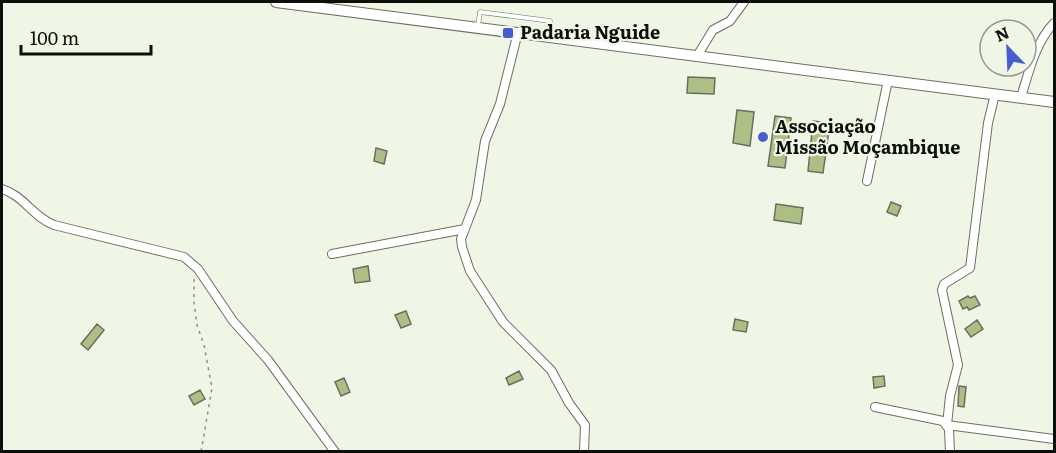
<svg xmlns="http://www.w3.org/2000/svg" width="1056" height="453" viewBox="0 0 1056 453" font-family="Literata,serif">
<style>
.building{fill:#aebf86;stroke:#696e60;stroke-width:1.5}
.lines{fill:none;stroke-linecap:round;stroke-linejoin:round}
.service-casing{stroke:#6b6f62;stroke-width:5}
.minor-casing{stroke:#6b6f62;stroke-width:10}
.tertiary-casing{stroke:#6b6f62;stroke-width:12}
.path{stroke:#8b9084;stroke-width:1.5;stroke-dasharray:3 4.5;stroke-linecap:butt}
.service{stroke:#fff;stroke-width:4}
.minor{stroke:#fff;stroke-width:8}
.tertiary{stroke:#fff;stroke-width:10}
.poi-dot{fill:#475dd1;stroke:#f0f6e6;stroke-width:2}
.labels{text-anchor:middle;stroke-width:4.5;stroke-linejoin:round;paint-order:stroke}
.poi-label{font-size:18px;font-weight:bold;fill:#0d0f0a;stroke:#f0f6e6;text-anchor:start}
</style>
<rect width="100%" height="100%" fill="#f0f6e6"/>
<path class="building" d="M 688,77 L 715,78 L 714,94 L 687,93 Z
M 737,110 L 754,112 L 750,146 L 733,143 Z
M 775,116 L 791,118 L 785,168 L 768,166 Z
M 813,121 L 830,123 L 823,173 L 808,171 Z
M 376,148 L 387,151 L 384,164 L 374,161 Z
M 891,202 L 901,206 L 897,216 L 887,212 Z
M 776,204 L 803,208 L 801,224 L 774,220 Z
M 368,266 L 370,281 L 355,283 L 353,269 Z
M 968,296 L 970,298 L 975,296 L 980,305 L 969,310 L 967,307 L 963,309 L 959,301 Z
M 406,311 L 411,324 L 401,328 L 395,315 Z
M 735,319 L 748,322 L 746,332 L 733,330 Z
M 977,320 L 983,329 L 971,337 L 965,329 Z
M 97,324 L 104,330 L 88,350 L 81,344 Z
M 519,371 L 523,379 L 509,385 L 506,378 Z
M 884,376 L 885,386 L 874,388 L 873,377 Z
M 344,378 L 350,392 L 341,396 L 335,382 Z
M 959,386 L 966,387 L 964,407 L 958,406 Z
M 200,390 L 205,399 L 194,405 L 189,396 Z"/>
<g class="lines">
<g class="service-casing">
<path id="service" d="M 478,26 L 480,12 L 550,21 L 548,36"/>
</g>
<g class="minor-casing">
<path id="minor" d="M 518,32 L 500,104 L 485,141 L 476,200 L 461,239 L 462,247 L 470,271 L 503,322 L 551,370 L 569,403 L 585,425 L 584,452
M 697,56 L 713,30 L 730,21 L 744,2
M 995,94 L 988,123 L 970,268 L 944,284 L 942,290 L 958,365 L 950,396 L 947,425 L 1054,439
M 1021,97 C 1029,72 1035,43 1054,23
M 867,181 L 888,80
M 2,189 C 23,195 33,217 54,225 L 184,257 L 198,269 L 233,321 L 268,360 L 335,452
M 332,254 L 465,229
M 875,407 L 943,421 L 949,429 L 950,452"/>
</g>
<g class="tertiary-casing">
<path id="tertiary" d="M 276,2 L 1054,102"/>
</g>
<path class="path" d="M 194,279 L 194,303 L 197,325 L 204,345 L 212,388 L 201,452"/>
<use href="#service" class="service"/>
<use href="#minor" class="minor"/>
<use href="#tertiary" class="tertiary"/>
</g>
<g class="poi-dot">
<rect x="502" y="27" width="12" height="12" rx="3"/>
<circle cx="763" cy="137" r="6"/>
</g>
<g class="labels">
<g class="poi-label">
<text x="520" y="39">Padaria Nguide</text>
<text x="775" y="133">Associação<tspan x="775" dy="21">Missão Moçambique</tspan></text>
</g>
</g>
<rect width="1056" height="453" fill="none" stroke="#0d0f0a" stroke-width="6"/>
<g transform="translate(1008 48) rotate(337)"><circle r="28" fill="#f0f6e6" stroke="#959a8e" stroke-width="1.5"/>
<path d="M0-4.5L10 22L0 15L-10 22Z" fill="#475dd1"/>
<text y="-9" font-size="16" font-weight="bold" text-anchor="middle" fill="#0d0f0a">N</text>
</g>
<path d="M21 45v9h130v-9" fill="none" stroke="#0d0f0a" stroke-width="3"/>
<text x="30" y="45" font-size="18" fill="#0d0f0a" stroke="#f0f6e6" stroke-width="4.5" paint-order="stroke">100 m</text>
</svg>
